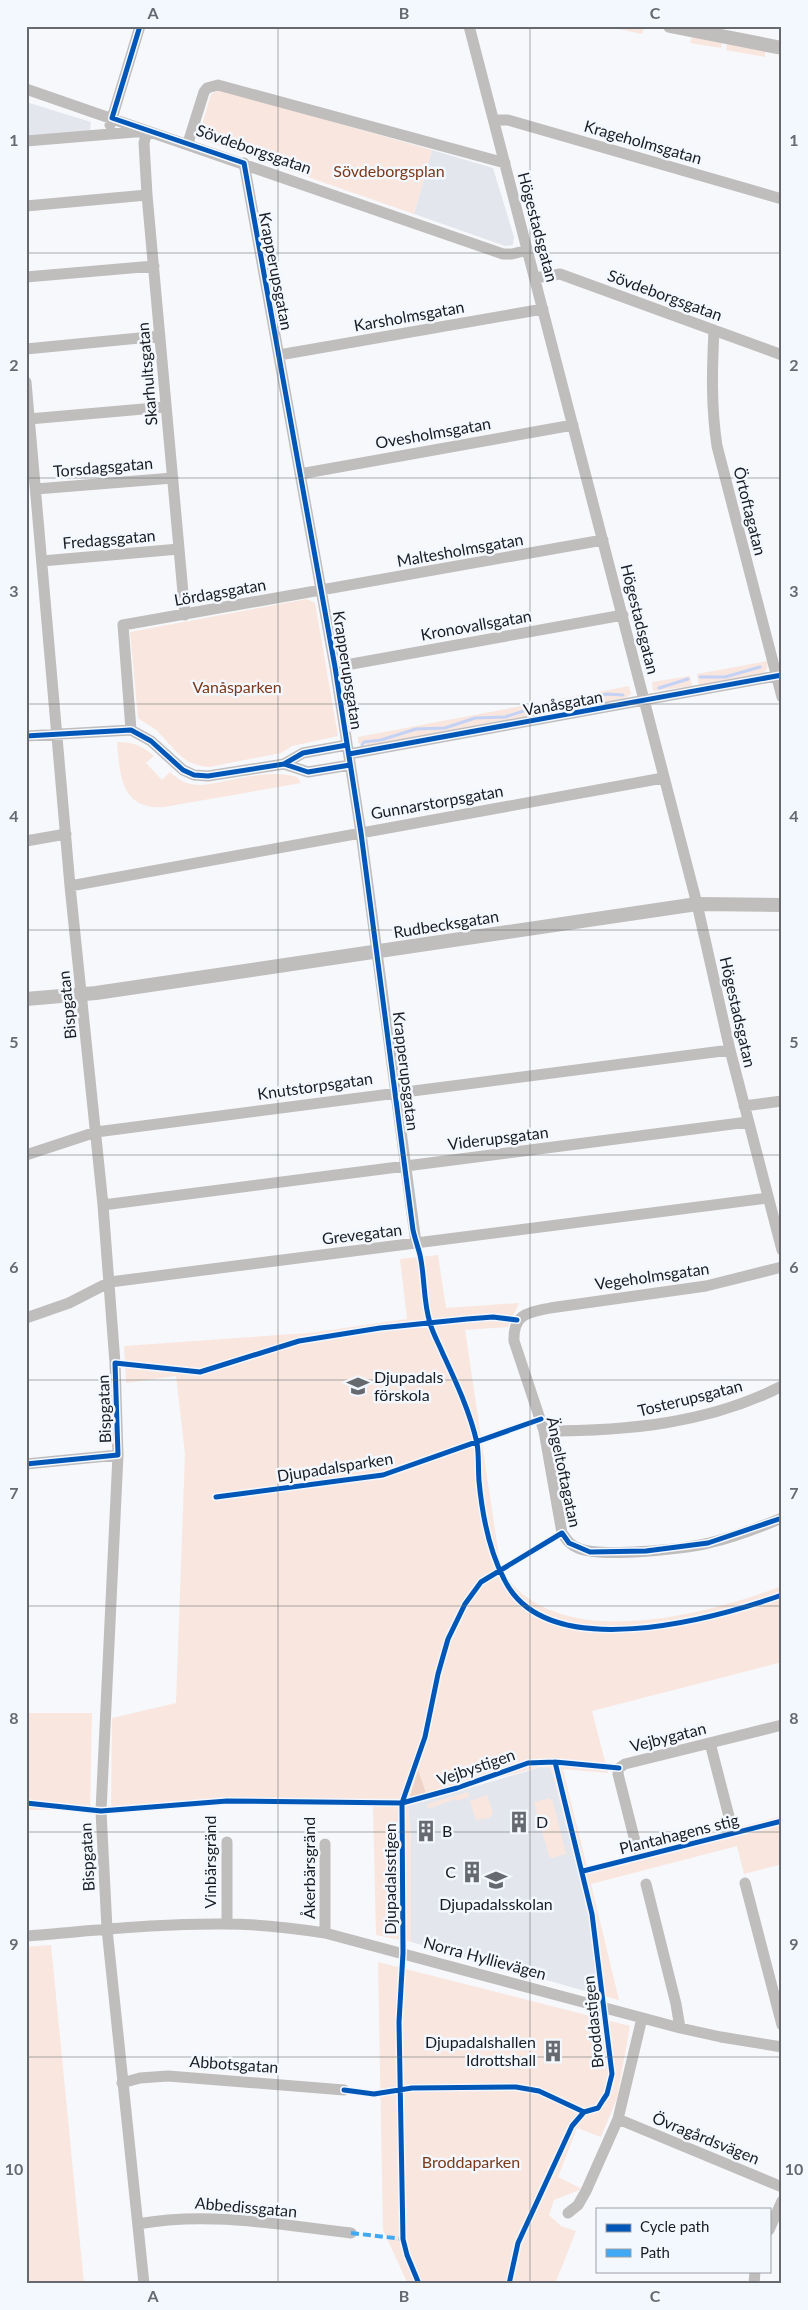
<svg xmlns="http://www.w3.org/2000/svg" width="808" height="2310" viewBox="0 0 808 2310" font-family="Lato,sans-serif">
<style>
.built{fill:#e3e7ed}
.green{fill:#f9e6de}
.forest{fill:#f0d3c7}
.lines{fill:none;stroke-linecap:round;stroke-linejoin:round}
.stream{stroke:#c3d2f5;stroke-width:3}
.minor{stroke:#c0bdbd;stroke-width:11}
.tertiary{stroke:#c0bdbd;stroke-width:14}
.quiet{stroke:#3fa9f5;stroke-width:4;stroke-dasharray:8 4;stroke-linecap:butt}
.cycleway-casing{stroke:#f3f7fe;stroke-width:8}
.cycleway{stroke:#0057b8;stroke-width:5}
.grid{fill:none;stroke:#66696e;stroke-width:1;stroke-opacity:0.55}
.labels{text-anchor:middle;stroke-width:5;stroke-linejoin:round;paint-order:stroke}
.street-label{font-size:16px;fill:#191c22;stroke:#f3f7fe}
.park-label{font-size:16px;fill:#7b3918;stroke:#f3f7fe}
.poi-label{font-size:16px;fill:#191c22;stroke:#f3f7fe;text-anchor:start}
.neatline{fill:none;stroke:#66696e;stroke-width:2}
.grid-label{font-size:16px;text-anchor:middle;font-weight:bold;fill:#66696e}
</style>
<rect width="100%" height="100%" fill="#f6f8fb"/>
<path class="built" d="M 26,102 L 91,122 L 90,131 L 26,136 Z
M 432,150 L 493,168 L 514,237 L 513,245 L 505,246 L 414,214 Z
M 541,1767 L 551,1768 L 578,1867 L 589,1920 L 599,1995 L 411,1942 L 411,1838 L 408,1806 Z"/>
<path class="green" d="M 605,26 L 640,26 L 644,27 L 642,34 Z
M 692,37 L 722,43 L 721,48 L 690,43 Z
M 727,43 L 765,51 L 765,57 L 726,50 Z
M 220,90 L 432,150 L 414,214 L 202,140 L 199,135 L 211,94 Z
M 307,599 L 315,603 L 338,736 L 292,746 L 281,753 L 209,767 C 180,765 174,746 155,729 C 149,725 143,722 138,718 L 130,632 Z
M 768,661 L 767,669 L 761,674 L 699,685 L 697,674 Z
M 690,676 L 692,686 L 653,691 L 652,682 Z
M 629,686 L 631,694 L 625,698 L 585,705 L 583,695 Z
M 580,695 L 582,706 L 368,745 L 358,743 L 358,737 Z
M 117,742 C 133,742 141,745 154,756 L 146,763 L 162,780 L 170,772 C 180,781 187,785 201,785 C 231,782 267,768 297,777 L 301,783 L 164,807 C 120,810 120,774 117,742 Z
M 438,1255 L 446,1308 L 519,1303 L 508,1327 L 465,1330 L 499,1557 C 502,1564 505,1575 510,1581 C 568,1652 709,1614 782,1586 L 782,1662 L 592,1711 L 608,1773 L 563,1769 L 587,1867 L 782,1816 L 782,1864 L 744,1874 L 737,1846 L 591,1884 L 619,2000 L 599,1995 L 589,1920 L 580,1879 L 551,1768 L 541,1767 L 493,1779 L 408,1806 L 411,1838 L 411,1942 L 376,1935 L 373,1806 L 230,1804 L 111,1814 L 112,1718 L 176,1703 L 185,1454 L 176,1376 L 126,1383 L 124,1346 L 309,1333 L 407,1319 L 400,1259 Z
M 26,1713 L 92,1713 L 90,1813 L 57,1810 L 26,1810 Z
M 468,1792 L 469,1797 L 456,1801 L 455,1799 L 428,1809 L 427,1804 Z
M 487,1795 L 493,1812 L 490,1818 L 476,1820 L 470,1801 Z
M 550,1798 L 552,1802 L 552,1798 L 566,1854 L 551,1858 L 549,1856 L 534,1802 Z
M 51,1945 L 84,2284 L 26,2284 L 26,1947 Z
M 378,1962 L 630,2026 L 617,2098 L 601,2137 L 577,2128 L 558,2177 L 582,2189 L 554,2200 L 549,2215 L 561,2226 L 576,2231 L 555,2284 L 408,2284 L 383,2230 Z"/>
<path class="forest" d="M 418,1770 L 426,1793 L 410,1797 Z"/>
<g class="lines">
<path class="stream" d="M 700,677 L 725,677 L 760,667
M 659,688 L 688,679
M 586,699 L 607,694 L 623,695
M 542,706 L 562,706 L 580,702
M 362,745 L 364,742 L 381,740 L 416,729 L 445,728 L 475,718 L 505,717 L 536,707"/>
<path class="minor" d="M 469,26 L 697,904 L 730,1050 L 782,1250
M 26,89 L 503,254 L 512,254 L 528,250
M 494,120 L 508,120 L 782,199
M 110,125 L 140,26
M 26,141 L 147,131 L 144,143 L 147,195 L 185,615
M 188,143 L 204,92 L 207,88 L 218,85 L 505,163
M 244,163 L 335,667 L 361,833 L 416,1243
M 26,206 L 147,195
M 26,277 L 154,266
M 535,278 L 560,274 L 782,355
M 714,330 C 712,370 711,407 717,446 L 782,697
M 26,349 L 160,336
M 279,355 L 543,309
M 26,382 L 70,886 L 103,1205 L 115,1363 L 118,1455 L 101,1811 L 107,1929 L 144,2284
M 29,419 L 166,407
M 300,474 L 573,425
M 36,489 L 173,478
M 42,561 L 179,549
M 335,667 L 623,615
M 131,730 L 123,625 L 603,540
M 26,736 L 131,730 L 151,741 L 183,770 L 194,775 L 208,776 L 284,764 L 303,753 L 347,745
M 349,754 L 782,675
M 284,764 L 308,772 L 350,765
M 26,841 L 66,834
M 70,886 L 663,778
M 744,1106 L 782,1101
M 26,1155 L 96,1132 L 730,1050
M 103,1205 L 748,1122
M 782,1267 L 706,1286 L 550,1308 C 527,1313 513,1314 514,1341 L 544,1431 L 562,1533 C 567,1540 570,1545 578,1548 C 600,1558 684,1549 709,1543 C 734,1537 758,1528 782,1518
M 26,1318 L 69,1303 L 110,1282 L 768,1198
M 544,1431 C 626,1431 708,1424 782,1386
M 26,1464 L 118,1455
M 710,1743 L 732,1828
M 638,1853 L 618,1774 L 619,1768 L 625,1764 L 782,1725
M 745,1883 L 782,2025
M 646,1884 L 676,2004 L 680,2028
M 227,1924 L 227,1842
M 325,1933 L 325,1844
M 26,1936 C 92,1931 159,1923 226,1924 C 259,1924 292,1928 325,1933 L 680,2028 L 721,2037 L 782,2047
M 122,2083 L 140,2078 L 168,2076 L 344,2090
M 618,2119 L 782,2187
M 568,2213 L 578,2205 L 586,2191 L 618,2119 L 642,2018
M 138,2224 C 209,2211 281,2225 351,2233
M 769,2230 L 782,2201
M 754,2284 L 755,2271"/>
<path class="tertiary" d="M 670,26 L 782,48
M 26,999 L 96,993 L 697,904 L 782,905"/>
<path class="quiet" d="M 351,2233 L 403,2239"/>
<g class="cycleway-casing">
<path id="cycleway" d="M 140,26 L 112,118 L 244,163 L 335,667 L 361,833 L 413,1230 C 415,1239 418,1247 420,1255 C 425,1277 423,1301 430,1323 C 433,1334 439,1344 443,1354 C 456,1382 470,1412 477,1443 C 479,1455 478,1468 479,1481 C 482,1513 489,1550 504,1579 C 546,1666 713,1619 782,1595
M 26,736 L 131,730 L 151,741 L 183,770 L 194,775 L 208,776 L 284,764 L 303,753 L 347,745
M 349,754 L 782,675
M 284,764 L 308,772 L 350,765
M 26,1464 L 118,1455 L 115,1363 L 200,1372 L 299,1341 L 380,1328 L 467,1319 L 493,1317 L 517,1320
M 216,1497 L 383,1475 L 541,1419
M 26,1803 L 101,1811 L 227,1801 L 402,1803 L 457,1788 L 528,1763 L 555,1762 L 619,1768
M 583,1871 L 782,1821
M 344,2090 L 374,2094 L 412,2088 L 516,2087 L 539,2091 L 584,2112
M 419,2284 L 407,2255 L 403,2239 L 399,2022 L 403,1953 L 402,1803 L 425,1737 L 438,1674 L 448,1639 L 465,1604 L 481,1582 L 562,1533 L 569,1543 L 590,1552 L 646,1551 L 708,1543 L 782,1518
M 509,2284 L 518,2243 L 572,2126 L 584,2112 L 598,2108 L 603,2100 L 607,2094 L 612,2074 L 592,1914 L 555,1762"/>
</g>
<use href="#cycleway" class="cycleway"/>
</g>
<path class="grid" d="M 278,26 L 278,2284M 530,26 L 530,2284M 26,253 L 782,253M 26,478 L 782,478M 26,704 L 782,704M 26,930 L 782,930M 26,1155 L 782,1155M 26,1380 L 782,1380M 26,1606 L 782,1606M 26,1832 L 782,1832M 26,2057 L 782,2057"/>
<defs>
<g id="school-bare" transform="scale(1.725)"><path d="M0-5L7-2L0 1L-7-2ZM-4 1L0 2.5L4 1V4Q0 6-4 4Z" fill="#66696e" stroke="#f3f7fe" stroke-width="2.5" paint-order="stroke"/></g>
<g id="building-bare" transform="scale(1.725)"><path d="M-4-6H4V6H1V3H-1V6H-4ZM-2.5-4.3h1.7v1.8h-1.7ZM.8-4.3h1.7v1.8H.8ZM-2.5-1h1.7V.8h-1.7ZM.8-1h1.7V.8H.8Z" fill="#66696e" stroke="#f3f7fe" stroke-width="2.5" paint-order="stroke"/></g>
</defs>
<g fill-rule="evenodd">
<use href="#school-bare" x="358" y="1386"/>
<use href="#building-bare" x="519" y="1822"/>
<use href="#building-bare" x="426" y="1831"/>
<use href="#building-bare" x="472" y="1872"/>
<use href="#school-bare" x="496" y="1880"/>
<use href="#building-bare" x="553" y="2051"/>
</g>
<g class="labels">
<g class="street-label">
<text transform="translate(643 142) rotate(16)" y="6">Krageholmsgatan</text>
<text transform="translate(254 149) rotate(19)" y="6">Sövdeborgsgatan</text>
<text transform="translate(538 227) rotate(75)" y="6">Högestadsgatan</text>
<text transform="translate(276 271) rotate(79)" y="6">Krapperupsgatan</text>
<text transform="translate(665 295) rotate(20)" y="6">Sövdeborgsgatan</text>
<text transform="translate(409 316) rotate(-10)" y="6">Karsholmsgatan</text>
<text transform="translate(147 374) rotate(-95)" y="6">Skarhultsgatan</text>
<text transform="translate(433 433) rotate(-10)" y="6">Ovesholmsgatan</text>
<text transform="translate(103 467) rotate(-5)" y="6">Torsdagsgatan</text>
<text transform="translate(750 511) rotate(76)" y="6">Örtoftagatan</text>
<text transform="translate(109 539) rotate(-5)" y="6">Fredagsgatan</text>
<text transform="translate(460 550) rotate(-10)" y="6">Maltesholmsgatan</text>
<text transform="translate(220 592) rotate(-10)" y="6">Lördagsgatan</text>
<text transform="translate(640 619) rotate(76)" y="6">Högestadsgatan</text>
<text transform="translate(476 625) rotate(-10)" y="6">Kronovallsgatan</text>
<text transform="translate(348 670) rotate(81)" y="6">Krapperupsgatan</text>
<text transform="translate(563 703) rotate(-10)" y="6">Vanåsgatan</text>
<text transform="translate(437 802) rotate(-10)" y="6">Gunnarstorpsgatan</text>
<text transform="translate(446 924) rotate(-9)" y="6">Rudbecksgatan</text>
<text transform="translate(67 1005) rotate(-96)" y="6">Bispgatan</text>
<text transform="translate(738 1012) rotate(77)" y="6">Högestadsgatan</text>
<text transform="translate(406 1071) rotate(83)" y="6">Krapperupsgatan</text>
<text transform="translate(315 1086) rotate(-8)" y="6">Knutstorpsgatan</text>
<text transform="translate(498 1138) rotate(-7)" y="6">Viderupsgatan</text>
<text transform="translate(362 1234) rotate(-7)" y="6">Grevegatan</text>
<text transform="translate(652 1276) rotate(-8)" y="6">Vegeholmsgatan</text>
<text transform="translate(690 1398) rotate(-14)" y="6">Tosterupsgatan</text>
<text transform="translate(104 1409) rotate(-92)" y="6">Bispgatan</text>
<text transform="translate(335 1467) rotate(-9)" y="6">Djupadalsparken</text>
<text transform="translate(564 1472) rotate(78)" y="6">Ängeltoftagatan</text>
<text transform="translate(668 1737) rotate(-14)" y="6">Vejbygatan</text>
<text transform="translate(476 1767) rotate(-19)" y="6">Vejbystigen</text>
<text transform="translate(679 1834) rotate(-14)" y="6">Plantahagens stig</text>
<text transform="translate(87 1857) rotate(-93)" y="6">Bispgatan</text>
<text transform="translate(210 1862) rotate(-90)" y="6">Vinbärsgränd</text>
<text transform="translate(309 1868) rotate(-90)" y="6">Åkerbärsgränd</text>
<text transform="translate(390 1879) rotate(-90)" y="6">Djupadalsstigen</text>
<text transform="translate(485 1958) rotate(15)" y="6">Norra Hyllievägen</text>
<text transform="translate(593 2022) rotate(-96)" y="6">Broddastigen</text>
<text transform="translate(234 2064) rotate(4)" y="6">Abbotsgatan</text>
<text transform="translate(706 2138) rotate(22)" y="6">Övragårdsvägen</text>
<text transform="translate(246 2207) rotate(5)" y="6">Abbedissgatan</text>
</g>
<g class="park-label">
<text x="389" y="177">Sövdeborgsplan</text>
<text x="237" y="693">Vanåsparken</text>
<text x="471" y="2168">Broddaparken</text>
</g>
<g class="poi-label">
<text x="374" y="1383">Djupadals<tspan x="374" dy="18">förskola</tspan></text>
<text x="536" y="1828">D</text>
<text x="442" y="1837">B</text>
<text x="456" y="1878" text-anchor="end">C</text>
<text x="496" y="1910" text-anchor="middle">Djupadalsskolan</text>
<text x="536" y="2048" text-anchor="end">Djupadalshallen<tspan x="536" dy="18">Idrottshall</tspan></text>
</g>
</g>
<rect width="808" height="2310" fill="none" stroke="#f3f7fe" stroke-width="55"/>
<rect x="596" y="2208" width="175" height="65" fill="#f3f7fe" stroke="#9c9fa6"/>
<rect x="606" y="2224" width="25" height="8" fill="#0057b8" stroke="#9c9fa6"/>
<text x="640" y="2232" font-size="15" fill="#191c22">Cycle path</text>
<rect x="606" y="2249" width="25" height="8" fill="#3fa9f5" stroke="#9c9fa6"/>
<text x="640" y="2258" font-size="15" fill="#191c22">Path</text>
<rect x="28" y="28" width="752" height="2254" class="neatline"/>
<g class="grid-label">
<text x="153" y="19">A</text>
<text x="404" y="19">B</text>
<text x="655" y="19">C</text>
<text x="14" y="146">1</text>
<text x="794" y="146">1</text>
<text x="14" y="371">2</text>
<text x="794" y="371">2</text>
<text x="14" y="597">3</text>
<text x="794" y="597">3</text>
<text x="14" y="822">4</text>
<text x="794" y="822">4</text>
<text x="14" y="1048">5</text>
<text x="794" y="1048">5</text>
<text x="14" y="1273">6</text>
<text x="794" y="1273">6</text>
<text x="14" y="1499">7</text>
<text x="794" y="1499">7</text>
<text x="14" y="1724">8</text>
<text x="794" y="1724">8</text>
<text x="14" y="1950">9</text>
<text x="794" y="1950">9</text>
<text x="14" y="2175">10</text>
<text x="794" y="2175">10</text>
<text x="153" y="2302">A</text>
<text x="404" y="2302">B</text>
<text x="655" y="2302">C</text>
</g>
</svg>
